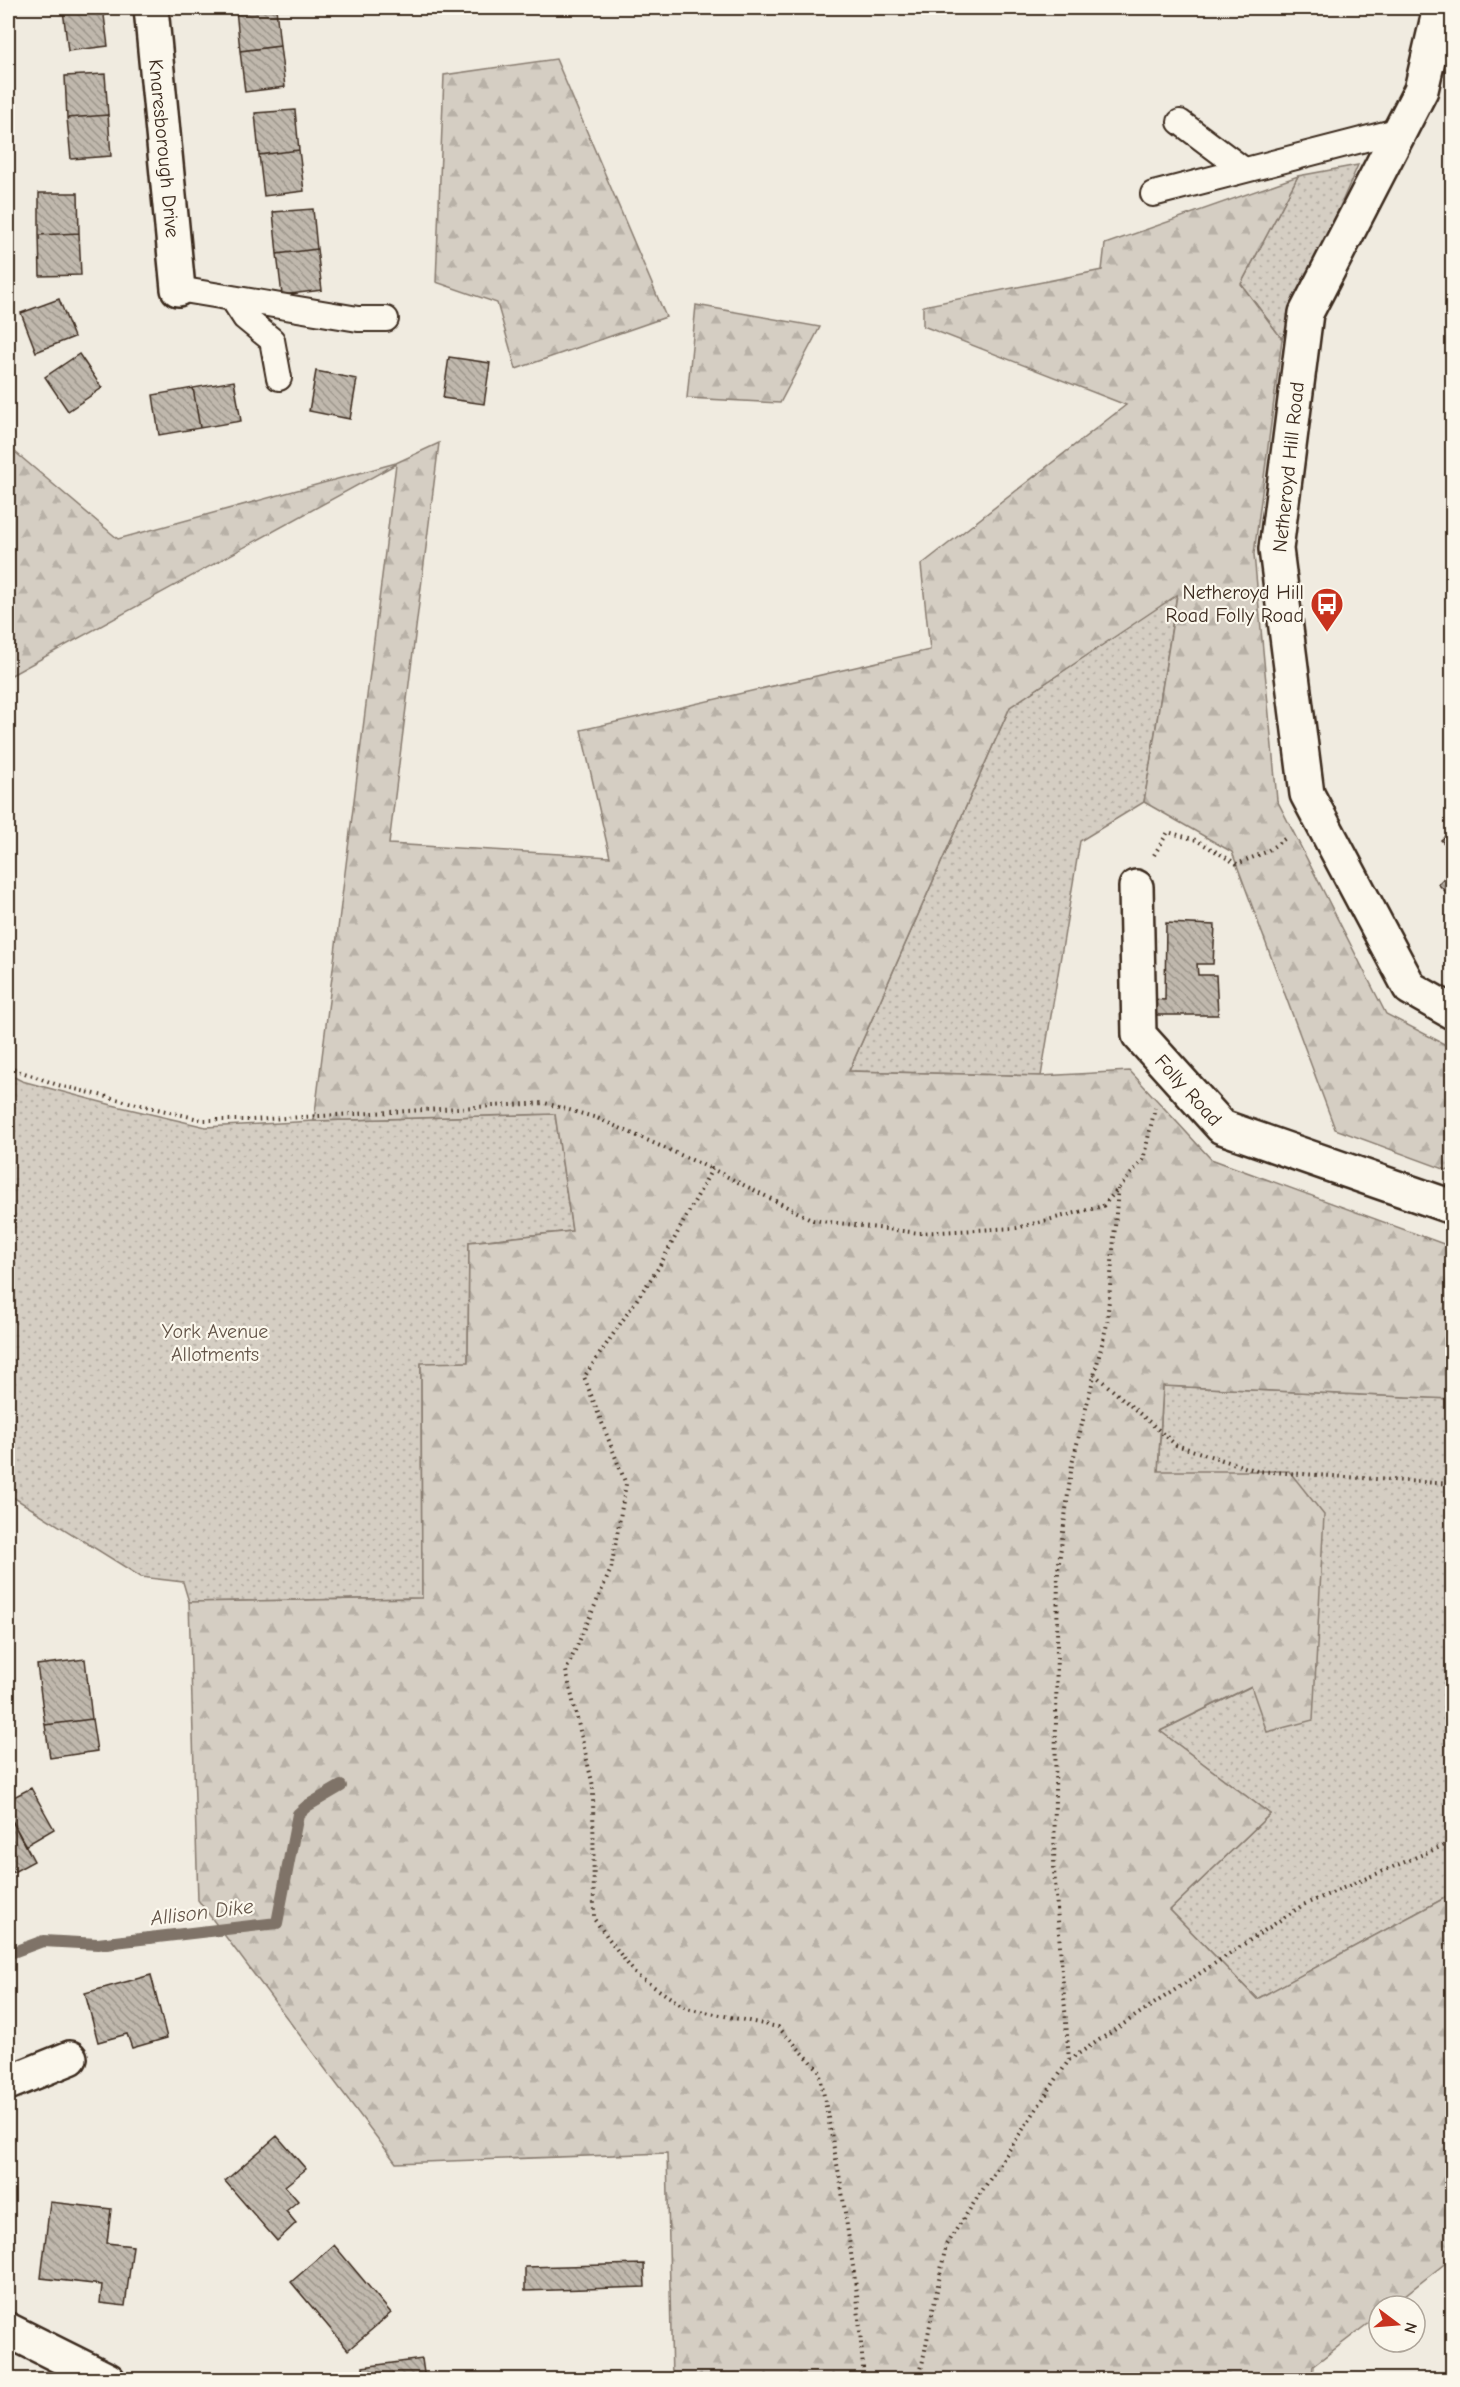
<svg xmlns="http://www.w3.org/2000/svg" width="1460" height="2387" viewBox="0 0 1460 2387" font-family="'Comic Neue',sans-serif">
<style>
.grass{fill:url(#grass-dots);stroke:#887c70;stroke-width:1.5}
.forest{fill:url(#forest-firs);stroke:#887c70;stroke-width:1.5}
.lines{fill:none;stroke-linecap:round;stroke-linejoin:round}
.stream{stroke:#7f7367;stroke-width:12}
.building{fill:url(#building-back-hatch);stroke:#3b2a1e;stroke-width:1.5}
.service-casing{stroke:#3b2a1e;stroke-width:28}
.minor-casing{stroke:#3b2a1e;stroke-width:38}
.path{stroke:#3b2a1e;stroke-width:4;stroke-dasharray:1.5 4.5;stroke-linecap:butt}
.service{stroke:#fbf7ec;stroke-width:24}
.minor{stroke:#fbf7ec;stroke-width:33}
.labels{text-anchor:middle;stroke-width:4.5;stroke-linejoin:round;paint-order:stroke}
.street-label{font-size:20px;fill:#3b2a1e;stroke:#fbf7ec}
.poi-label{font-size:20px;fill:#3b2a1e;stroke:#fbf7ec;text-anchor:end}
.park-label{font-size:20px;fill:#625347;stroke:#fbf7ec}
.water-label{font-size:21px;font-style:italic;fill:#635448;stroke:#fbf7ec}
</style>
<defs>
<pattern id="grass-dots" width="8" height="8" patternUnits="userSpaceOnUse" patternTransform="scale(1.5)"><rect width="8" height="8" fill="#d5cec3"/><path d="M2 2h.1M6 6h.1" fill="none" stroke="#b8b1a7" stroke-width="1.8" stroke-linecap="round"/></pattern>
<pattern id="forest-firs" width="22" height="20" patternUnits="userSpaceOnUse" patternTransform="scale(1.5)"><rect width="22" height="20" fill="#d5cec3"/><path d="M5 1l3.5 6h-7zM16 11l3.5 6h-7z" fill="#b8b1a7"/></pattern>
<pattern id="building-back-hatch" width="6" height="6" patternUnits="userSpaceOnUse" patternTransform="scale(1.5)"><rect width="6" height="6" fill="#c0b8ad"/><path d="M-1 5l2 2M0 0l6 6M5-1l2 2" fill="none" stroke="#9d968c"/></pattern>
</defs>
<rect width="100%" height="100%" fill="#f0ebe0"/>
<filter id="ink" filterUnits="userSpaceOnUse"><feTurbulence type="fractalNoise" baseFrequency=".0167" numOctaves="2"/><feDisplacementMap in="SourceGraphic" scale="12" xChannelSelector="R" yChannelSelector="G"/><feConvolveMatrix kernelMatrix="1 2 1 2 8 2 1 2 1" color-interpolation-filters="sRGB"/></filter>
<g filter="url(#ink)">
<path class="grass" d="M 1358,165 L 1282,339 L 1241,284 L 1298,176 Z
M 1177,594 L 1144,802 L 1080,841 L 1041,1076 L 849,1071 L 1010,707 Z
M 8,1074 L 22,1081 L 112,1105 L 206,1127 L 314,1121 L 555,1114 L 572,1231 L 469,1242 L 468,1362 L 421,1364 L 422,1598 L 189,1602 L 183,1582 L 141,1577 L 8,1494 Z
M 1163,1386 L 1452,1399 L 1452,1894 L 1257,1999 L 1170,1910 L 1270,1814 L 1160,1731 L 1252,1686 L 1313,1720 L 1158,1472 Z"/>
<path class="forest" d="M 556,59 L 666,317 L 516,369 L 497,303 L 436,282 L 444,75 Z
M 1298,176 L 1241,284 L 1282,339 L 1254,554 L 1277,800 L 1386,1014 L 1452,1048 L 1452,1172 L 1335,1129 L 1232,852 L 1144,802 L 1177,595 L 1010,707 L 849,1071 L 1041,1076 L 1130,1071 L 1211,1159 L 1452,1247 L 1452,1399 L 1163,1386 L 1158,1471 L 1289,1471 L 1324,1515 L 1313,1720 L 1267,1732 L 1251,1686 L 1160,1731 L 1270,1814 L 1170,1910 L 1257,1999 L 1452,1894 L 1452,2258 L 1391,2306 L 1379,2306 L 1379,2315 L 1313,2366 L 1312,2379 L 672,2379 L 667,2153 L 396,2163 L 198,1900 L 189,1602 L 422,1598 L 421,1363 L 468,1362 L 469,1242 L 572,1231 L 555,1114 L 314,1121 L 396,464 L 8,677 L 8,446 L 118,539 L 396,463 L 439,443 L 389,844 L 610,857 L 581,730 L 930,650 L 921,565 L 1126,405 L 923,326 L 923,306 L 1102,270 L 1105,244 Z
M 696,305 L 820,327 L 780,403 L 687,398 Z"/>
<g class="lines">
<path class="stream" d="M 8,1954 L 43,1941 L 98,1944 L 277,1923 L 298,1814 L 307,1806 L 341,1786"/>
</g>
<path class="building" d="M 80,8 L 103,8 L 108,46 L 68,51 L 63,10 Z
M 276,8 L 280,46 L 240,51 L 236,9 Z
M 280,46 L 285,87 L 245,92 L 240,51 Z
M 105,74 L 108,115 L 67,118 L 65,76 Z
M 295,110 L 299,150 L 259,155 L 255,113 Z
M 108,115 L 111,156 L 71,159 L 67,118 Z
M 299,150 L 304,191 L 264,196 L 259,155 Z
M 39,193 L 78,193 L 79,233 L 39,235 Z
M 313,209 L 317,249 L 277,254 L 273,212 Z
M 79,233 L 81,275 L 40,276 L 39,235 Z
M 317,249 L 322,290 L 282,295 L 277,254 Z
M 59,299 L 74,337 L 36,352 L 21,313 Z
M 79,354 L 102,388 L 68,411 L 45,377 Z
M 449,357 L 490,363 L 484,404 L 443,398 Z
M 316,371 L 357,379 L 350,419 L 309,411 Z
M 234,381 L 241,421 L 200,428 L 193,388 Z
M 193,388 L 200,428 L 159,435 L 153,395 Z
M 1452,830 L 1452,851 L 1441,840 Z
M 1452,870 L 1452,898 L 1438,884 Z
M 1166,923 L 1215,925 L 1213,964 L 1197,964 L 1198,975 L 1216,975 L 1218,1015 L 1151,1015 L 1152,999 L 1165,1000 Z
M 85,1659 L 92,1719 L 45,1725 L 37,1665 Z
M 92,1719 L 97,1751 L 50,1758 L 45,1725 Z
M 31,1788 L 54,1829 L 25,1846 L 8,1813 L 8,1800 Z
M 8,1813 L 34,1861 L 8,1875 Z
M 151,1975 L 167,2038 L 132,2048 L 127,2034 L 98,2042 L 85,1993 Z
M 277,2136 L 306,2169 L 285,2186 L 298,2201 L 286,2211 L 296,2223 L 277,2241 L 225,2181 Z
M 50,2202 L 111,2209 L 107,2243 L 133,2246 L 125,2306 L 100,2303 L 102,2285 L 41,2278 Z
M 334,2245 L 391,2313 L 348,2350 L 291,2282 Z
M 644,2264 L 645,2287 L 525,2291 L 525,2267 Z
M 422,2359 L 425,2380 L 364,2380 L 363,2367 Z"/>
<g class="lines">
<g class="service-casing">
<path id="service" d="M 1180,122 L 1244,170
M 1153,194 L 1400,130
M 178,289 L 358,319 L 386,319
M 232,298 L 245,318 L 272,340 L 279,378"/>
</g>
<g class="minor-casing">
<g id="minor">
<path id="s1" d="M 151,8 L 178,289"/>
<path d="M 1440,8 L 1421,90 L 1306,313 L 1276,549 L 1307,794 L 1410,988 L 1452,1012"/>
<path id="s2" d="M 1136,887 L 1139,1035 L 1222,1127 L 1452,1207"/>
<path d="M 8,2083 L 70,2058"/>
<path d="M 8,2330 L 108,2380"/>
</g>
</g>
<path class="path" d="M 1154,855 L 1168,832 L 1196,840 L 1237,864 L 1266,852 L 1287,837
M 8,1067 L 58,1085 L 203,1120 L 251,1120 L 545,1103 L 597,1118 L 712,1169
M 1094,1374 L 1176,1445 L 1257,1471 L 1452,1484
M 1069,2060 L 1303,1905 L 1452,1842
M 864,2380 L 857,2294 L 841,2185 L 819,2070 L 778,2027 L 686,2008 L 636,1975 L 594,1919 L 593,1786 L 566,1671 L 611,1569 L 626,1484 L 584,1377 L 659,1267 L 712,1169 L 813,1220 L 919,1233 L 1016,1228 L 1103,1206 L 1143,1160 L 1155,1108
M 919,2380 L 946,2245 L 1069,2060 L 1054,1870 L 1058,1570 L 1072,1464 L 1107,1324 L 1118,1189"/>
<use href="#service" class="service"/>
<use href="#minor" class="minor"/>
</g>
</g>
<defs>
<g id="bus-pin" transform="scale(1.725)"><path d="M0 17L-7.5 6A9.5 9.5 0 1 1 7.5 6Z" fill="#c8321e" stroke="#fbf7ec"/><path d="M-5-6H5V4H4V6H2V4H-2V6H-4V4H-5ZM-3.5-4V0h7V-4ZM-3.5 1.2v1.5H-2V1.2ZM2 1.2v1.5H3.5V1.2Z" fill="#fff"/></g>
</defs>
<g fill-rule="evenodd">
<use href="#bus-pin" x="1327" y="604"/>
</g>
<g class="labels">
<g class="street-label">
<text dy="7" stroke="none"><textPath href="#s1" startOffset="141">Knaresborough Drive</textPath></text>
<text transform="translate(1288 467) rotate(-84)" y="7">Netheroyd Hill Road</text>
<text dy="7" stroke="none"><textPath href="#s2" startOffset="222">Folly Road</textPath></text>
</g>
<g class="poi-label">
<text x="1304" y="599">Netheroyd Hill<tspan x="1304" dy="23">Road Folly Road</tspan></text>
</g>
<g class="park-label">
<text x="215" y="1338">York Avenue<tspan x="215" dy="23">Allotments</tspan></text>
</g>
<g class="water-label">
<text transform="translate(202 1912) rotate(-7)" y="7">Allison Dike</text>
</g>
</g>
<rect width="1460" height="2387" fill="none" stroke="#fbf7ec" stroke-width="30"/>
<rect x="15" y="15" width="1430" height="2357" fill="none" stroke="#3b2a1e" stroke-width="2" filter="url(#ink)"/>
<g transform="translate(1397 2324) rotate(106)"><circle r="28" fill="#fbf7ec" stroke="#aea59a" stroke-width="1.5"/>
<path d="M0-4.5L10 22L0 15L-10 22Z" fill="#c8321e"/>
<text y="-9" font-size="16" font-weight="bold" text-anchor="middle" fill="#3b2a1e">N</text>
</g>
</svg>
